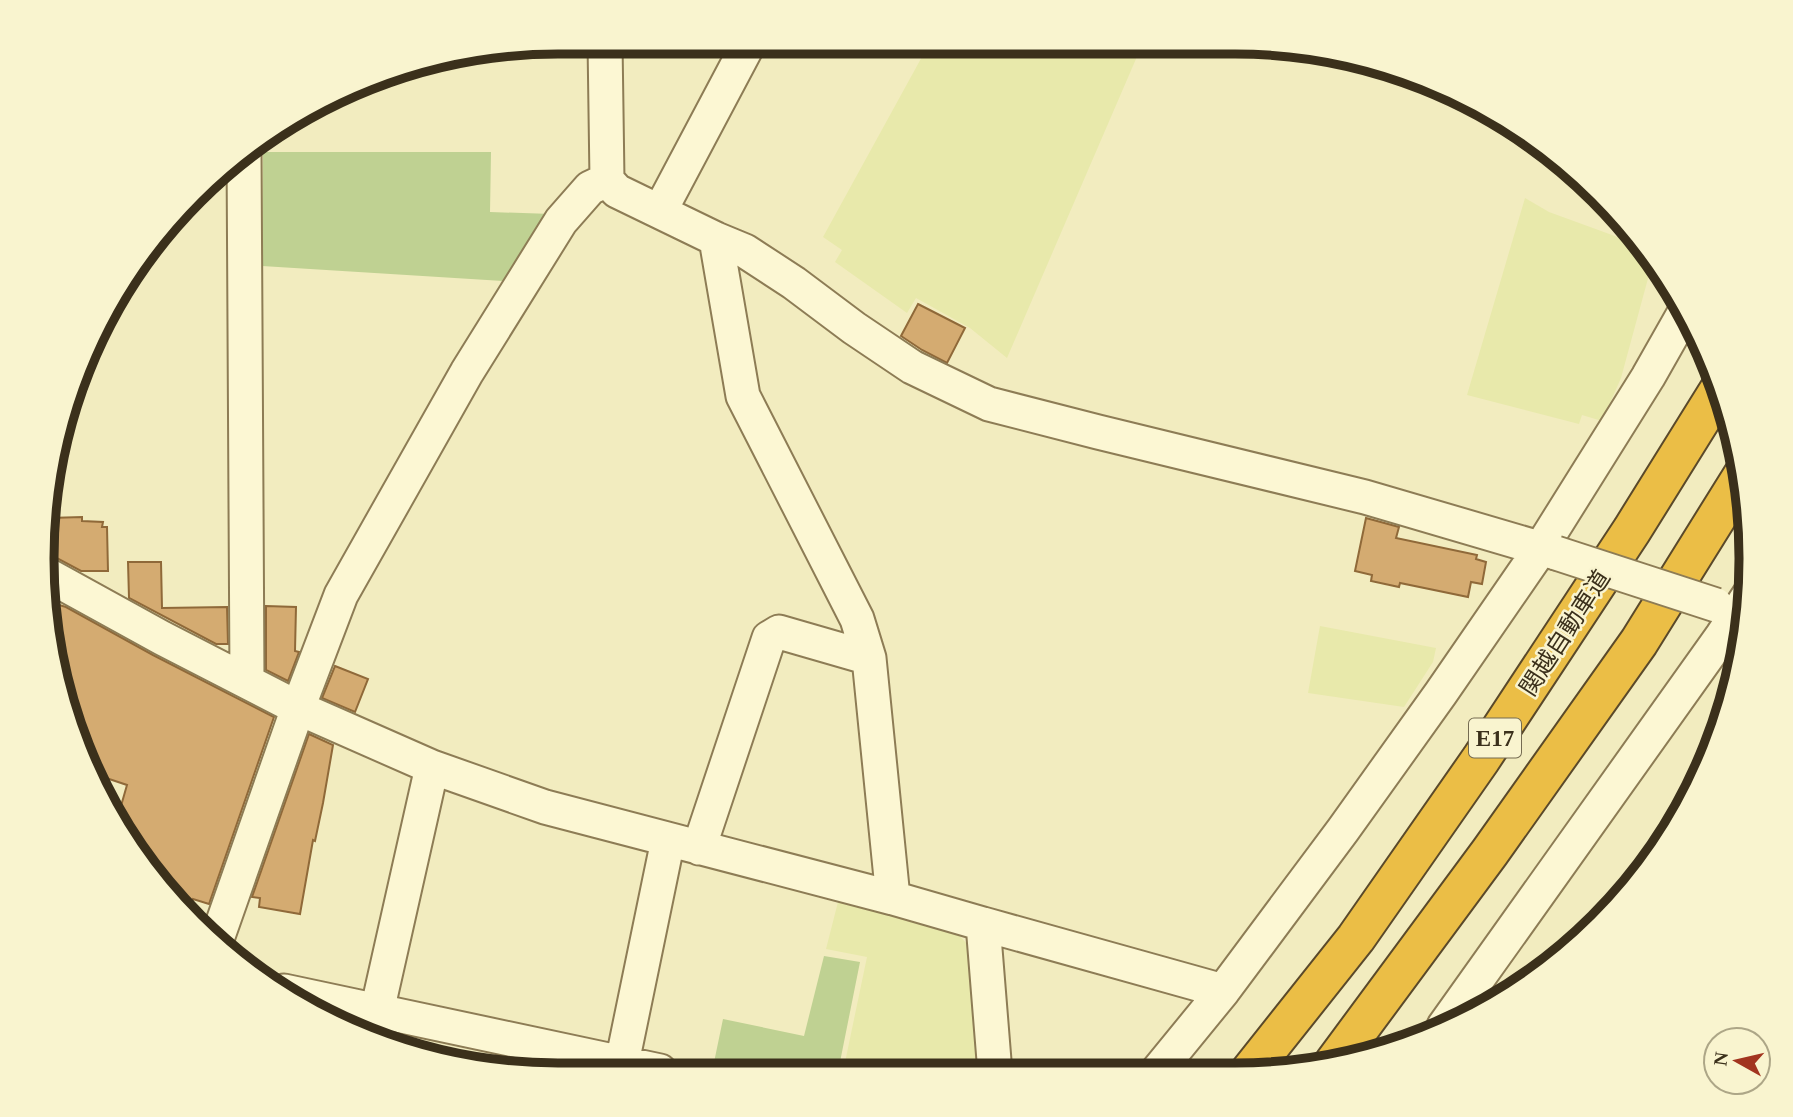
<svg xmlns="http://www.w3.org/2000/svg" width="1793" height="1117" viewBox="0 0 1793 1117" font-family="'Times New Roman','Noto Sans JP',serif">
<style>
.farmland{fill:#e8e9ab}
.green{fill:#bfd192}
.building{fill:#d4ab71;stroke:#8f6939;stroke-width:2}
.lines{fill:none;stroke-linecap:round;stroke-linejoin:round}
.minor-casing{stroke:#8d7c55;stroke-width:37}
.highway-casing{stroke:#5a492a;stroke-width:42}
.minor{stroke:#fcf7d3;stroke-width:33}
.highway{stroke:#ebbe46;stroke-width:38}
.minor-bridge-casing{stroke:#8d7c55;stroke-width:37;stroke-linecap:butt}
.minor-bridge{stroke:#fcf7d3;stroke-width:33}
.labels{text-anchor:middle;stroke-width:5;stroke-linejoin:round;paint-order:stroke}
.shield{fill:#f9f4cf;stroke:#746b51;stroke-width:2}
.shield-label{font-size:23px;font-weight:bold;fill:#3b301b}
.street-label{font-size:24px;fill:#3b301b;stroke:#f9f4cf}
.rim{fill:none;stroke:#3b301b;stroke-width:9}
</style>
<rect width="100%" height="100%" fill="#f2ecbf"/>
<path class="farmland" d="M 929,44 L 1142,45 L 1007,358 L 970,328 L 916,298 L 907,313 L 835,262 L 842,250 L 823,237 Z
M 1525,198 L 1549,212 L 1623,239 L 1640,242 L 1653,260 L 1621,378 L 1602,421 L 1582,415 L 1579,424 L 1467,395 Z
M 1320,626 L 1436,648 L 1433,662 L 1404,707 L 1308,693 Z
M 838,902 L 957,933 L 967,944 L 980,1073 L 843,1072 L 867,957 L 826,949 Z"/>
<path class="green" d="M 263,152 L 491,152 L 490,212 L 552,214 L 503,281 L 262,266 Z
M 824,956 L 860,962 L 838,1072 L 712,1072 L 723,1019 L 804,1036 Z"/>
<path class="building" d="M 918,304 L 965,328 L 947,363 L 922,350 L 901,336 Z
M 82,517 L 82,521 L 103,522 L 102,527 L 107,527 L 108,571 L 81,571 L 53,556 L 43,554 L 49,518 Z
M 1366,518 L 1399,527 L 1396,538 L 1477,555 L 1476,559 L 1486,562 L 1482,584 L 1471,582 L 1468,597 L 1400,583 L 1399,587 L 1371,581 L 1372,575 L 1355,571 Z
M 128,562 L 161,562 L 162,608 L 227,607 L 228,644 L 216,644 L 129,598 Z
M 49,602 L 66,607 L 153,655 L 274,717 L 209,904 L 193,899 L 190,910 L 129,846 L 117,820 L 127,785 L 94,774 L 69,724 Z
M 266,606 L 296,607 L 295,651 L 299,652 L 288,681 L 266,670 Z
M 335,666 L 368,679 L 355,712 L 322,698 Z
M 309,734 L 333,745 L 323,803 L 315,841 L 313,840 L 300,914 L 259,907 L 260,898 L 252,897 Z"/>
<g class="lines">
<g class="minor-casing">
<path id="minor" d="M 605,42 L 607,180 L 617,191 L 716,239 L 745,251 L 794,283 L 854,328 L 912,367 L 989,404 L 1098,432 L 1365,497 L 1556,553
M 244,149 L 247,680
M 660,211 L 749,43
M 716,239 L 743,396 L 857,619 L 869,658 L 893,898
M 44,573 L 162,638 L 298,708 L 432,767 L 545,807 L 893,898 L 983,924 L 995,1073
M 699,848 L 769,638 L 779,632 L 869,658
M 983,924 L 1223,991
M 217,939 L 298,708 L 341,595 L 467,372 L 561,221 L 590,188 L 607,180
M 284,991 L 660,1071
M 1444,1026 L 1722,636 L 1749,595
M 371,1038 L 432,767
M 622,1063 L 668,840
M 1156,1073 L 1223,991 L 1343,830 L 1441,693 L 1541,548 L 1648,377 L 1686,310"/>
</g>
<g class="highway-casing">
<path id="highway" d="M 1334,1063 L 1490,852 L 1639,642 L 1743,475
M 1248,1074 L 1356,938 L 1481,759 L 1632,530 L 1721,387"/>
</g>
<use href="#minor" class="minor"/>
<use href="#highway" class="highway"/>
<g class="minor-bridge-casing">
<path id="minor-bridge" d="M 1556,553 L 1716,605"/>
</g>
<use href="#minor-bridge" class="minor-bridge"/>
</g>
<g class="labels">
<rect class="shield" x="1469" y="718.5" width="52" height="39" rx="5"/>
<g class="shield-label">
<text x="1495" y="746">E17</text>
</g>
<g class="street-label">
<text transform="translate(1565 633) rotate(-57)" y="8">関越自動車道</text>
</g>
</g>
<path d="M0 0H1793V1117H0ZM558 54H1235A504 504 0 0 1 1739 558V559A504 504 0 0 1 1235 1063H558A504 504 0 0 1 54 559V558A504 504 0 0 1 558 54Z" fill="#f9f4cf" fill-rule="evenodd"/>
<path class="rim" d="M558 54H1235A504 504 0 0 1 1739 558V559A504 504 0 0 1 1235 1063H558A504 504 0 0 1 54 559V558A504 504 0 0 1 558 54Z"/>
<g transform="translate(1737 1061) rotate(278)"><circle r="33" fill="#f9f4cf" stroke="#ada687" stroke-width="2"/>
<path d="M0-5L12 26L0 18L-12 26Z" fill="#a2341f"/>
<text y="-10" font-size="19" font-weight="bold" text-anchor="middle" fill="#3b301b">N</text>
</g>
</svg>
